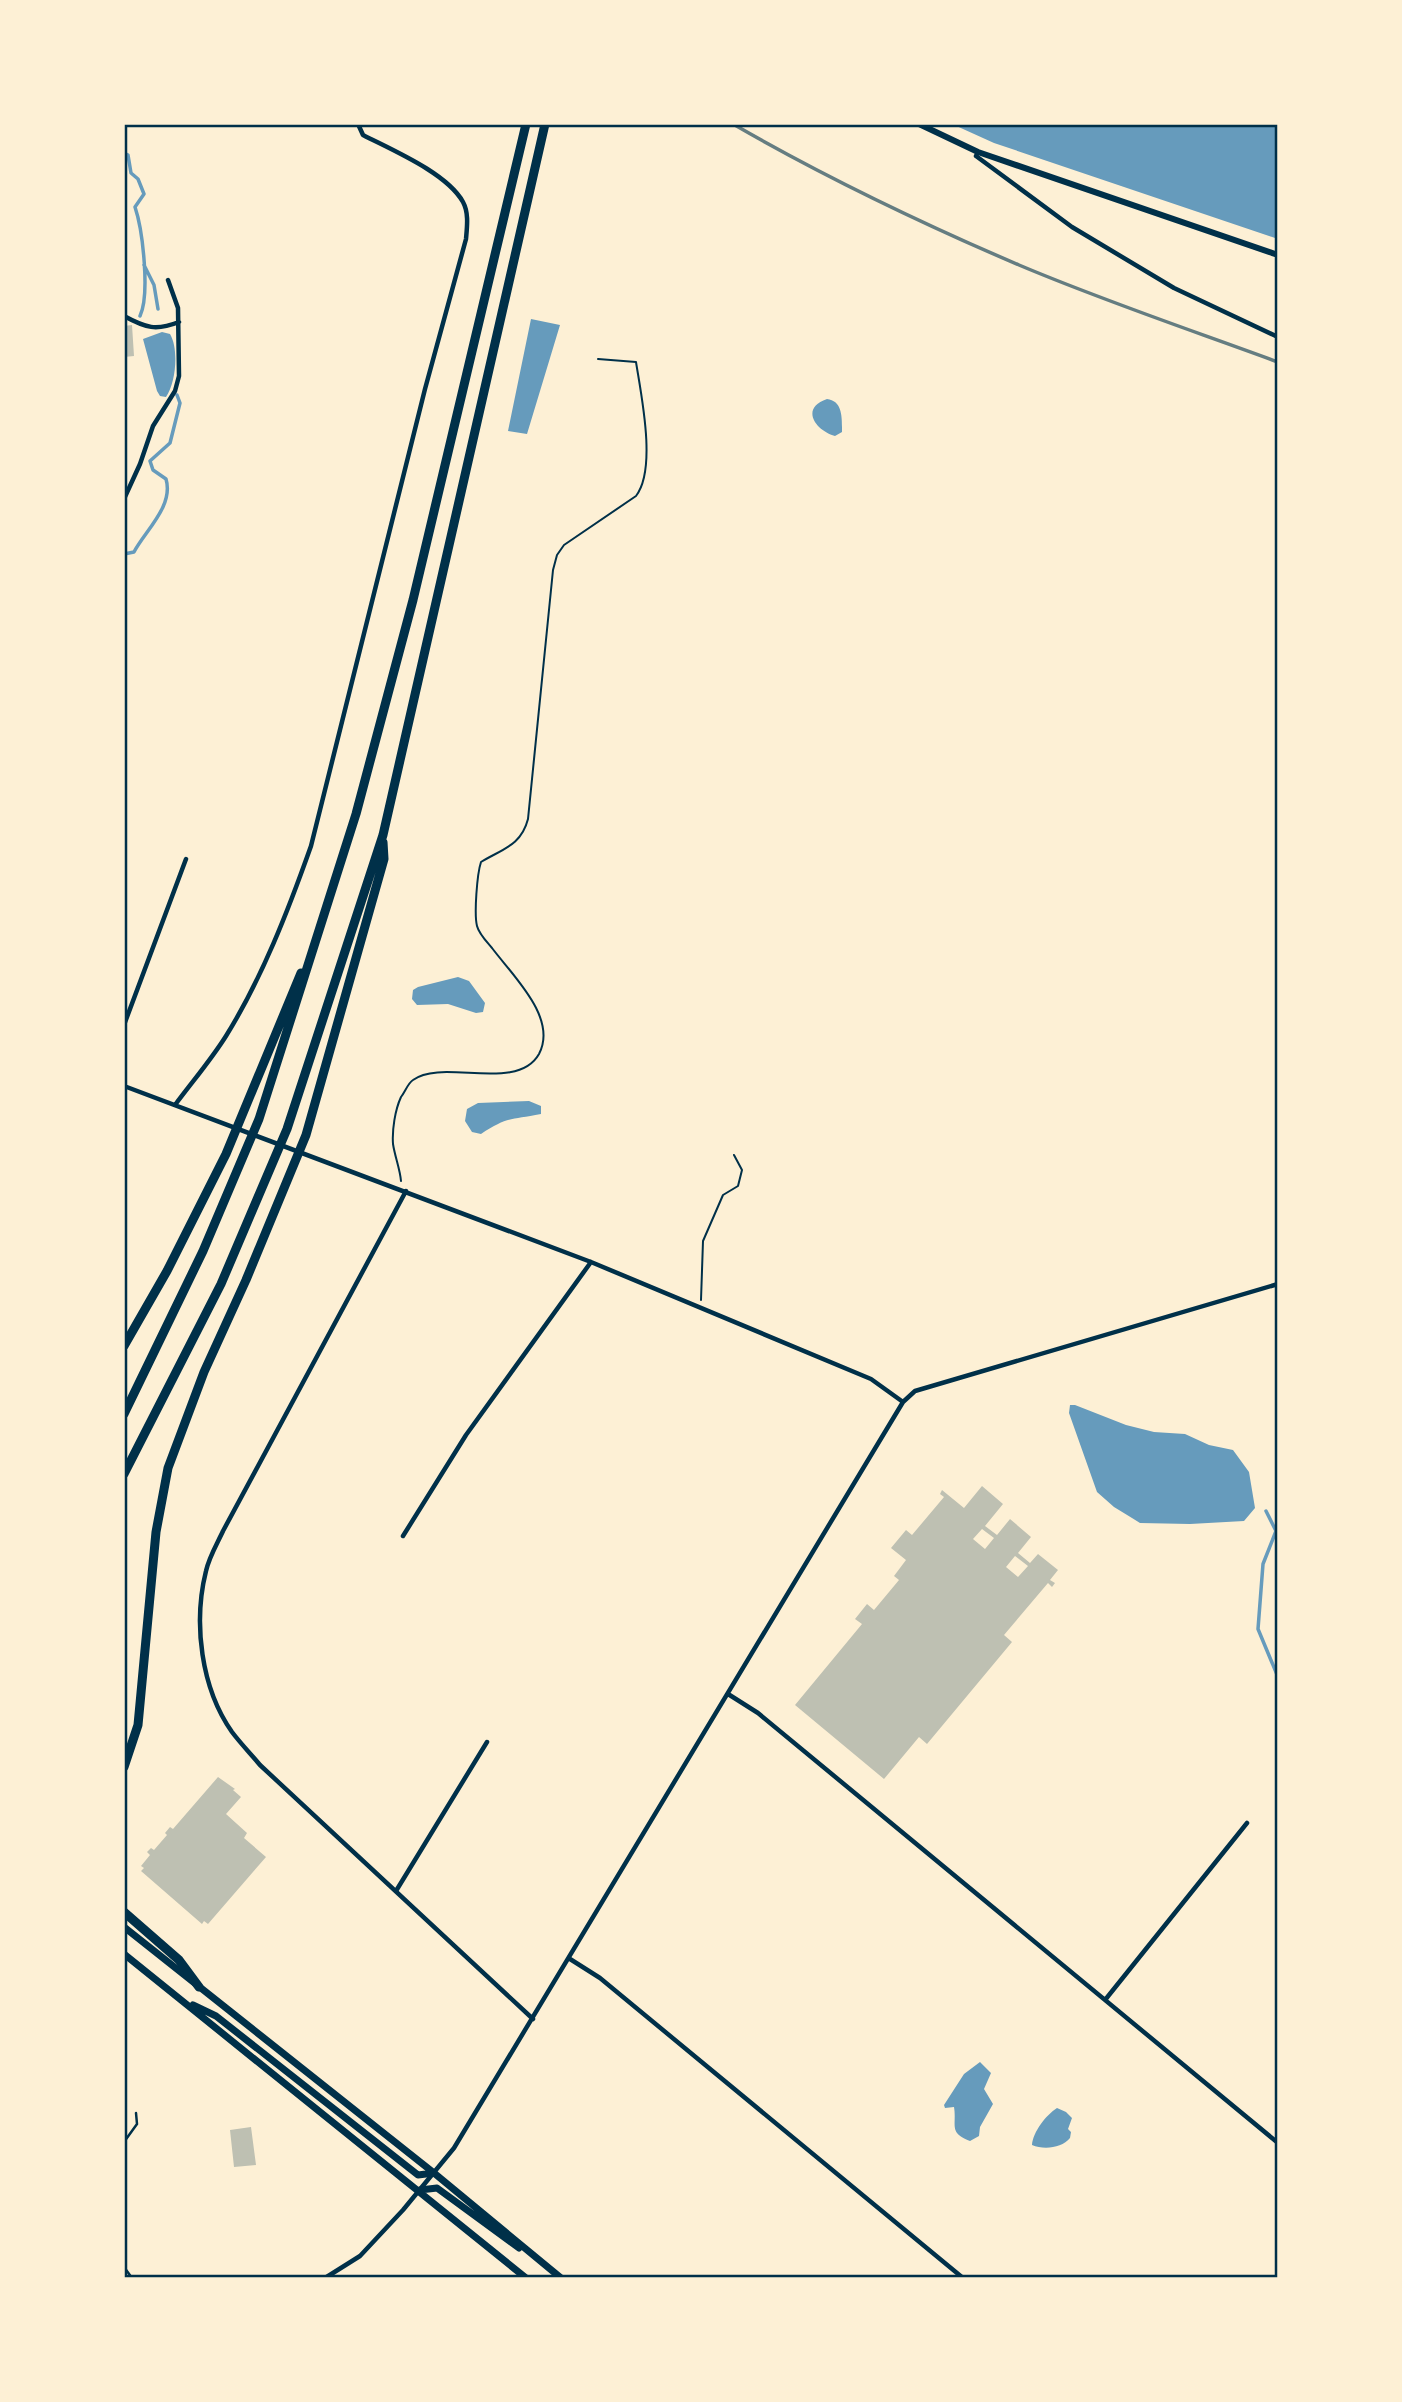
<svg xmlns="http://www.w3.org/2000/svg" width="1402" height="2402" viewBox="0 0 1402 2402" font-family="Rubik,sans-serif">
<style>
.water{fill:#669bbc}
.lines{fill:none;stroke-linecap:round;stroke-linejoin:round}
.stream{stroke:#669bbc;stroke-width:3.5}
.building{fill:#bec0b2;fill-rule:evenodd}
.path{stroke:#003049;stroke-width:2}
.service{stroke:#003049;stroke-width:2.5}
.minor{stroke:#003049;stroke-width:4.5}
.tertiary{stroke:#003049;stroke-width:6}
.primary{stroke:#003049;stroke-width:7}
.motorway{stroke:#003049;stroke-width:9}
.rail{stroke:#657d81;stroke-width:3.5}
.neatline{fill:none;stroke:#003049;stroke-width:2.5}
</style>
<rect width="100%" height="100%" fill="#fdf0d5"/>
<path class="water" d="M 952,124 L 1278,124 L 1278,239 L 994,143 Z
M 531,319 L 560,325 L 527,434 L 508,431 Z
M 162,332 L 170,334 C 179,349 176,383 166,397 L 160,396 L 157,391 L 143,339 Z
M 827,399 C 843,401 842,418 842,432 L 835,436 C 815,430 800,408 827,399 Z
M 458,977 L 469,981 L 485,1003 L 483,1012 L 476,1013 L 448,1004 L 417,1005 L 412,999 L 413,990 L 418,987 Z
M 529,1101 L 541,1106 L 541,1114 C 512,1120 508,1116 481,1134 L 472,1132 L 465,1121 L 467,1109 L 478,1103 Z
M 1070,1405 L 1075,1405 L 1126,1425 L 1154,1432 L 1185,1434 L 1209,1445 L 1233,1450 L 1249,1472 L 1255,1508 L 1244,1521 L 1190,1524 L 1140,1523 L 1132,1518 L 1114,1507 L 1097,1492 L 1069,1413 Z
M 980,2062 L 991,2073 L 984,2089 L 993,2104 L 980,2127 L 979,2136 L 970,2141 C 948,2133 957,2125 954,2107 L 945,2108 L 944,2105 L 964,2074 Z
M 1057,2108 L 1066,2112 L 1072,2118 L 1068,2129 L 1071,2132 L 1070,2138 C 1062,2148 1044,2150 1032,2145 C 1033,2132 1046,2115 1057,2108 Z"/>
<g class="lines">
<path class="stream" d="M 124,153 L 128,155 L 131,173 L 138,179 L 144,194 L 135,207 C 143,231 150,295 140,316
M 144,265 L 154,285 L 158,309
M 124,554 L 134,552 C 145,531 174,506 166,479 L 153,470 L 150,461 L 170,443 L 180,403 L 177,395
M 1266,1511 L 1276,1531 L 1263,1564 L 1258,1629 L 1278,1677"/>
</g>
<path class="building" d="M 132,325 L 134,356 L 124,357 L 124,326 Z
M 982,1486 L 1003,1504 L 985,1526 L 997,1535 L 1010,1519 L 1031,1537 L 1018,1553 L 1030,1563 L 1038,1554 L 1058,1570 L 1050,1580 L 1055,1583 L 1052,1587 L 1048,1583 L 1004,1635 L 1012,1642 L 927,1744 L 919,1737 L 884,1779 L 795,1705 L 862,1624 L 855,1619 L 867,1604 L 874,1610 L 899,1580 L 894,1576 L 906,1560 L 891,1548 L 906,1530 L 912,1535 L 944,1497 L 940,1494 L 942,1490 L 964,1508 ZM 982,1529 L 994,1538 L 985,1549 L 973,1539 ZM 1015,1556 L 1028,1566 L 1018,1577 L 1006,1567 Z
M 218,1777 L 235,1789 L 233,1790 L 241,1797 L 226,1814 L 247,1833 L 244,1838 L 266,1857 L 208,1924 L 204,1921 L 202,1924 L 141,1871 L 144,1868 L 141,1866 L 150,1855 L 147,1852 L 151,1848 L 154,1850 L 167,1835 L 165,1833 L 170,1827 L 173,1829 Z
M 251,2127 L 256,2165 L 234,2167 L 230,2130 Z"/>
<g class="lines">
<path class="path" d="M 401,1181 C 400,1169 395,1157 393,1144 C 392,1130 395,1110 401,1097 C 405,1092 408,1083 413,1080 C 442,1058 517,1093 539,1054 C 558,1018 513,976 492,948 C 487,942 479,934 477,926 C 474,914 477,874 481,862 C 502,849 521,846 528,819 L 553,570 L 557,555 L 564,545 L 636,496 C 657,469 641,394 636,362 L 598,359
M 701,1300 L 703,1241 L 723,1195 L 738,1186 L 742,1170 L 734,1155"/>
<path class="service" d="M 124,2142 L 137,2124 L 136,2113
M 124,2267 L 132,2278"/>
<path class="minor" d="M 978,152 L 976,156 L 1072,227 L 1174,288 L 1278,337
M 124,316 C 146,328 156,331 179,322
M 124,499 L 140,464 L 153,426 L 175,391 L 179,376 L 178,308 L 168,280
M 124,1025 L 186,859
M 124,1086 L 591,1262 L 871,1379 L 903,1402
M 175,1105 C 192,1082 211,1060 226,1036 C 262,978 288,911 311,846 L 425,389 L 466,239 C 467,227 469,213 463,202 C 447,173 392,150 363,135 L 358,124
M 406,1191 L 223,1531 C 217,1544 209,1557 206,1571 C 193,1623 201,1688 232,1732 C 241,1744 251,1754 260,1765 L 533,2019
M 403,1536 L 466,1435 L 591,1262
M 728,1694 L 758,1713 L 1278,2143
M 396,1891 L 487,1742
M 570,1959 L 600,1978 L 963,2278
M 1105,2000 L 1247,1823
M 325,2278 L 360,2256 L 403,2210 L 454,2148 L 903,1402 L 915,1391 L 1278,1284"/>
<path class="tertiary" d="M 919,124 L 978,152 L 1278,255"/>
<path class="primary" d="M 124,1927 L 434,2173 L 561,2278
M 124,1954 L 526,2278
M 193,2005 L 216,2016 L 418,2175 L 434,2173
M 420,2190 L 437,2188 L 519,2248"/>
<path class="motorway" d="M 124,1346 L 167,1271 L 226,1154 L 301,973
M 124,1414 L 203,1251 L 259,1119 L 356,814 L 413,600 L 526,124
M 124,1474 L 221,1284 L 287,1129 L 383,835 L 545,124
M 124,1767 L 138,1725 L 156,1532 L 168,1468 L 204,1372 L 246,1280 L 306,1135 L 384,859 L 383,842
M 124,1912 L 179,1960 L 199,1987"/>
<path class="rail" d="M 733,124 C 825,177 921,223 1019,265 C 1104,301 1191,330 1278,362"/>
</g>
<rect width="1402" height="2402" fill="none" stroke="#fdf0d5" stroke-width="252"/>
<rect x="126" y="126" width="1150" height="2150" class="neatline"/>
</svg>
